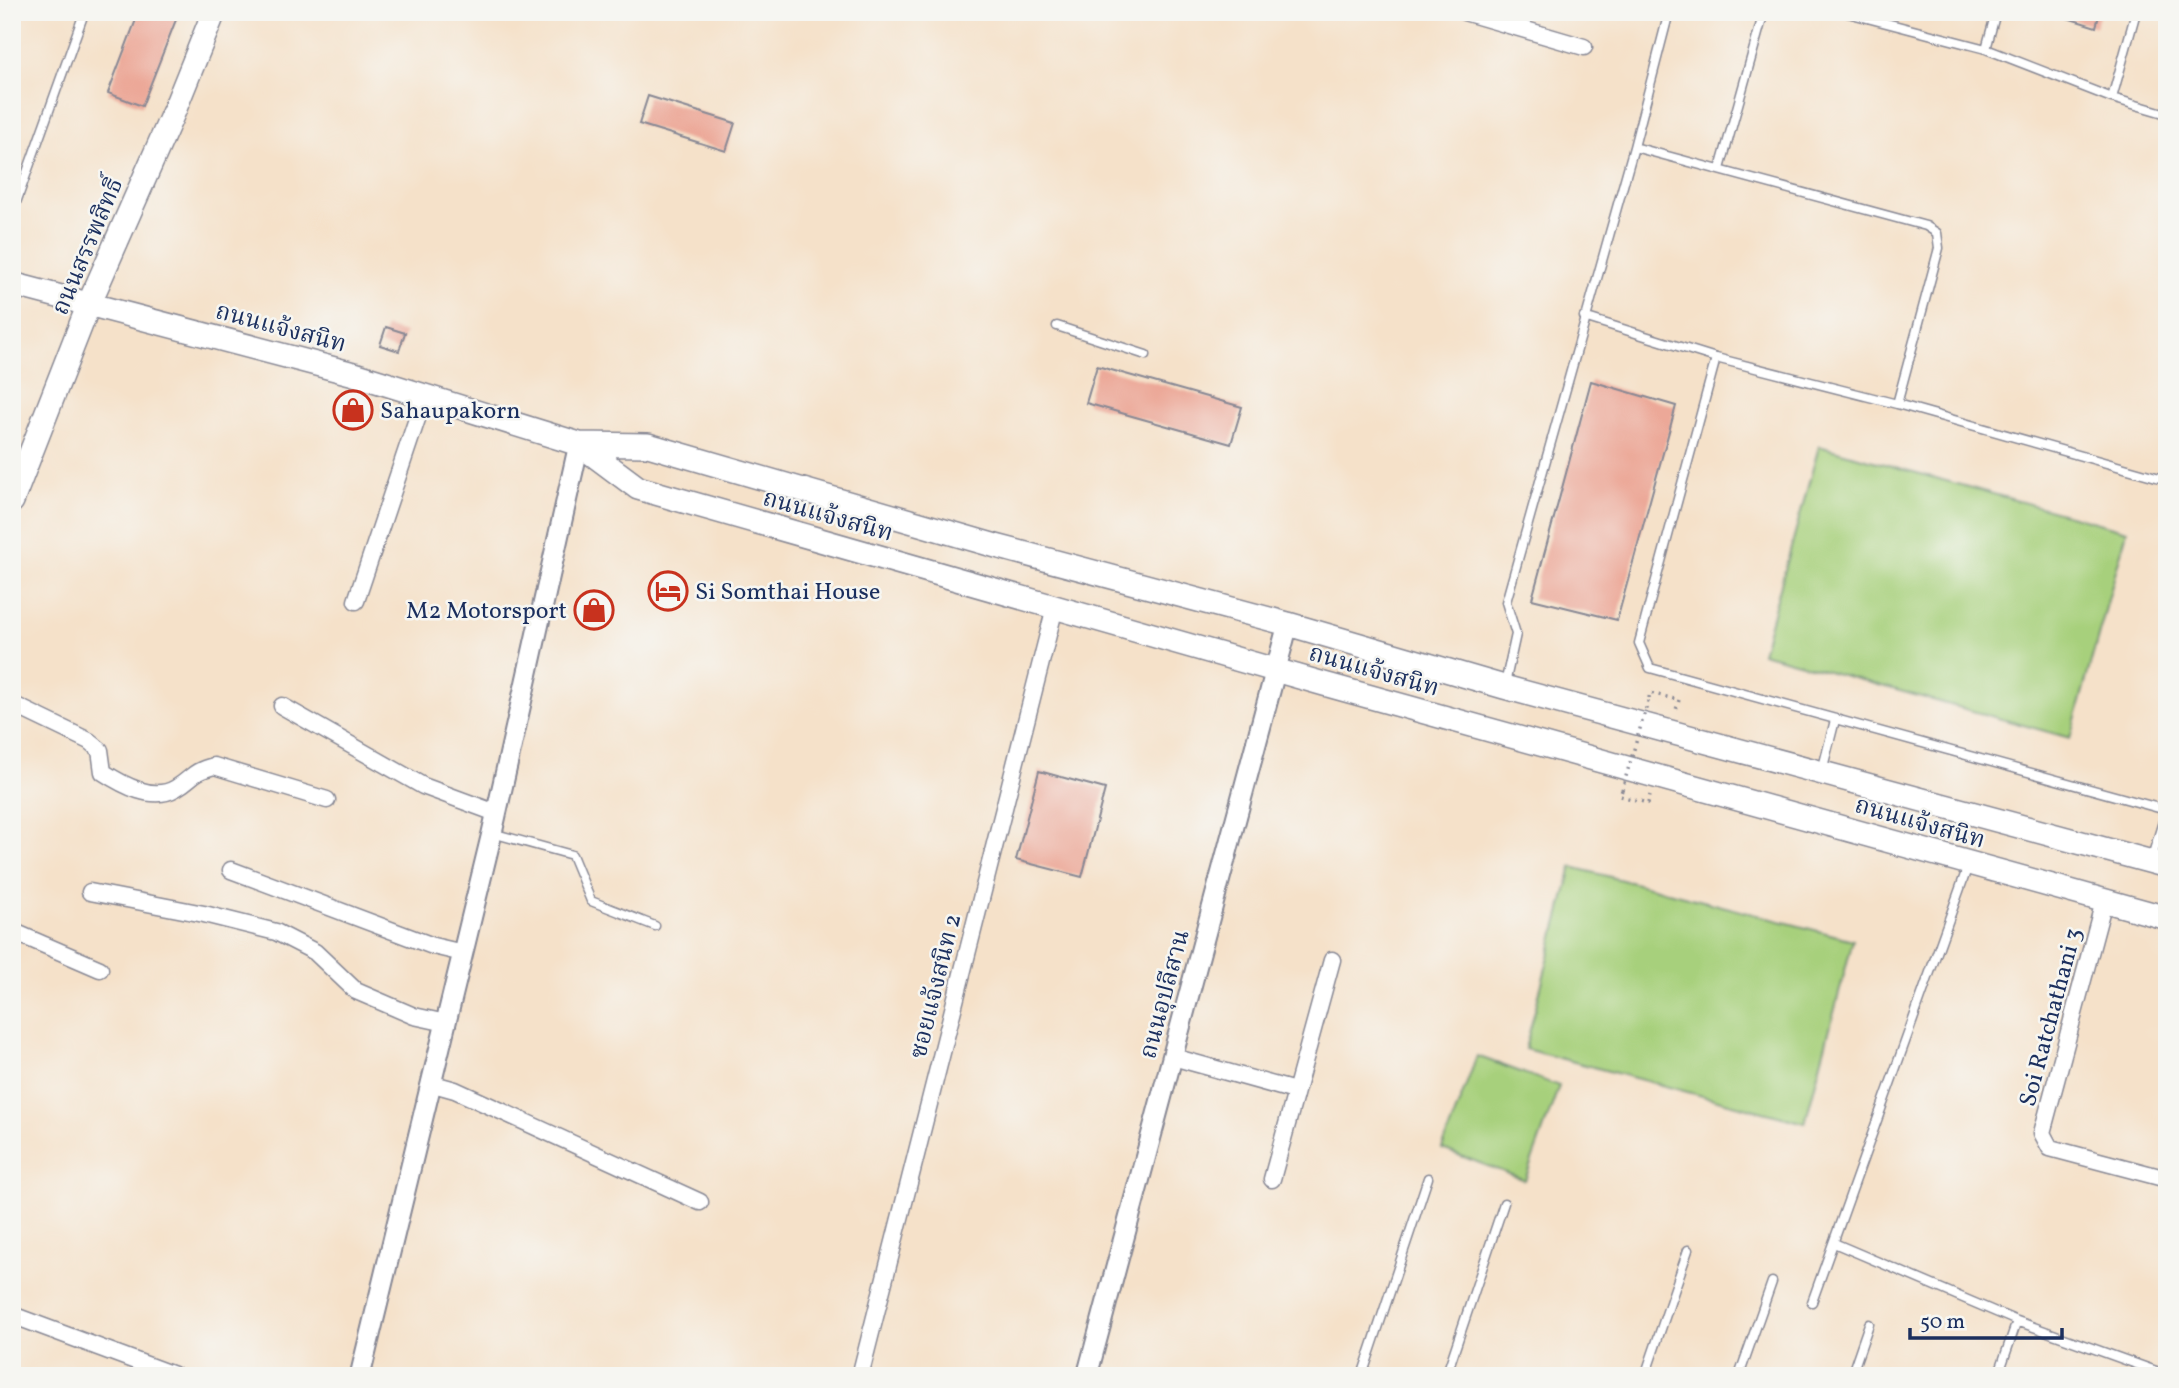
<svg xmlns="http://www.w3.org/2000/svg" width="2179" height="1388" viewBox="0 0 2179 1388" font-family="Vollkorn,'Noto Serif Thai',serif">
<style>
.green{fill:#a7d07b;stroke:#61806c;stroke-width:2}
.building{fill:#eca898}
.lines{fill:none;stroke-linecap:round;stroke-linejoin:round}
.service-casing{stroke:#888894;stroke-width:11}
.minor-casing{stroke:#888894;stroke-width:19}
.tertiary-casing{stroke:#888894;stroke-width:23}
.secondary-casing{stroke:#888894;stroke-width:26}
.path{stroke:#888894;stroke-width:3.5;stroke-dasharray:2 5;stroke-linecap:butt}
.service{stroke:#fff;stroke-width:8}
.minor{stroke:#fff;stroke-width:16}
.tertiary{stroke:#fff;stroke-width:19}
.secondary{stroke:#fff;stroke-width:23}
.path-bridge{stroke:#888894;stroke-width:3.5;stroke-dasharray:2 5;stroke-linecap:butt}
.labels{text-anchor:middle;stroke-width:5;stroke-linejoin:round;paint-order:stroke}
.street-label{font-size:24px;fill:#1b2f5e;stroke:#f6f6f2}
.poi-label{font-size:24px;fill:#1b2f5e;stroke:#f6f6f2;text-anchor:start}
</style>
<rect width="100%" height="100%" fill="#f6f6f2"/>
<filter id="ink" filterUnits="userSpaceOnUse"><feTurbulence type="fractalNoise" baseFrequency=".0143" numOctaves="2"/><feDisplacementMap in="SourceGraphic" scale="14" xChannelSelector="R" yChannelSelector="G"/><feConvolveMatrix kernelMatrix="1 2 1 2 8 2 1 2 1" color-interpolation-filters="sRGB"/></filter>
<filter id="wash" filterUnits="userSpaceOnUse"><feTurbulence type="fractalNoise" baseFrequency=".00686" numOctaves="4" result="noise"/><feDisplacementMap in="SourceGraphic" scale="28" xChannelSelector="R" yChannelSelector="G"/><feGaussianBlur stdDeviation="1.57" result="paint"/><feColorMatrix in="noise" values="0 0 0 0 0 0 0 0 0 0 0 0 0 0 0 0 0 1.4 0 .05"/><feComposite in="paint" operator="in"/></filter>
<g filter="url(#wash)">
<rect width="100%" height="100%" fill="#f5e1c9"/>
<path class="green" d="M 1819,446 L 2127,531 L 2070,738 L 1762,653 Z
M 1572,867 L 1853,940 L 1805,1123 L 1525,1049 Z
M 1477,1056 L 1559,1086 L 1525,1180 L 1442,1149 Z"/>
<g id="blocks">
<path class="building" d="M 139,12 L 179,12 L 142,106 L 108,93 Z
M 2048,12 L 2100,12 L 2096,27 Z
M 648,96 L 735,123 L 726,151 L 639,124 Z
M 386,327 L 405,333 L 399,351 L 380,345 Z
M 1097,366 L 1242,407 L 1231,444 L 1086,403 Z
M 1591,381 L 1676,406 L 1617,620 L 1532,599 Z
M 1039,771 L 1105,789 L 1082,877 L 1016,860 Z"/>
</g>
</g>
<g filter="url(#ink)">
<use href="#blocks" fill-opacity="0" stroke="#888894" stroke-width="2"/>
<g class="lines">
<g class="service-casing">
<path id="service" d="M 1844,12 L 1986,49 L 2112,98 L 2167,114
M 1986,49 L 1996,12
M 2112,98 L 2136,12
M 1634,147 L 1926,226 L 1937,233 L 1939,248 L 1897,404
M 1720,169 L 1764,12
M 12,214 L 83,16 L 72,12
M 1584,317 L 1716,358 L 1897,404 L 2167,480
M 1057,326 L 1146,355
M 1716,358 L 1639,643 L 1650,668 L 2166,810
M 1505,684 L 1516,634 L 1506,602 L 1634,147 L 1669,12
M 1822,771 L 1835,720
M 492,833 L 572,855 L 591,901 L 655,926
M 2151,860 L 2167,809
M 1834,1243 L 2017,1321 L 2167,1375
M 1812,1302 L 1968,866
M 1362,1376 L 1428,1178
M 1446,1376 L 1504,1203
M 1645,1376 L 1688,1250
M 1739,1376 L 1772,1282
M 1851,1376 L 1869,1324
M 1998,1376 L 2017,1321"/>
</g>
<g class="minor-casing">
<path id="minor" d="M 1464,12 L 1584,47
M 356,601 L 425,395
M 12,704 L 89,741 L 100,750 L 103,772 C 123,785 153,802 176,788 C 194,777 191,772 214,766 L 327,800
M 282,706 L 423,786 L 496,813
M 231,870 L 433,946 L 463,953
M 90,892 L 204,914 L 276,932 L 315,952 L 356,991 L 414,1016 L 446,1023
M 2104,901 L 2042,1133 L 2050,1148 L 2167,1179
M 12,931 L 100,969
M 1173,1057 L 1295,1091
M 430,1083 L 455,1090 L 700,1202
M 1272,1179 L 1332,960
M 12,1315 L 176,1376
M 860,1376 L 1055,607"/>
</g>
<g class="tertiary-casing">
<path id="tertiary" d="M 360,1376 L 492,833 L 579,444
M 1087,1376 L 1288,624"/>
</g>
<g class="secondary-casing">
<path id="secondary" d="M 12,284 L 354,374 L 579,444 L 648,445 L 996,546 L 1288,624 L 1504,687 L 2167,866
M 579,444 L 638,488 L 1324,684 L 2167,918
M 12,501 L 89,304 L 174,111 L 214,12"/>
</g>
<path class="path" d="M 1649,698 L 1650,693 L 1679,700 L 1675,713
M 1622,790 L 1620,796 L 1648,803 L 1650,795"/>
<use href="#service" class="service"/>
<use href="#minor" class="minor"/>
<use href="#tertiary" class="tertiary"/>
<use href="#secondary" class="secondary"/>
<path class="path-bridge" d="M 1622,790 L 1649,698"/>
</g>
</g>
<defs>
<g id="shop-ring" transform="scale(2.0125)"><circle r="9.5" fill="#f6f6f2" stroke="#c8321e" stroke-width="1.5"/><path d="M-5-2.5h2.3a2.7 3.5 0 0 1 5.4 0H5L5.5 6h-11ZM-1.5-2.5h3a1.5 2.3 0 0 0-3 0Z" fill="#c8321e"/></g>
<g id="hotel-ring" transform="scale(2.0125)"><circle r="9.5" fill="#f6f6f2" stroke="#c8321e" stroke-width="1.5"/><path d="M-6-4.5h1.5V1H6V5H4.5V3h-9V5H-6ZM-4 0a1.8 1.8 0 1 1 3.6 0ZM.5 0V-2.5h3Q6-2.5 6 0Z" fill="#c8321e"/></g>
</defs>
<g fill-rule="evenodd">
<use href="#shop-ring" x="353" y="410"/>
<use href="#hotel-ring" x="668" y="591"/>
<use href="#shop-ring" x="594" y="610"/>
</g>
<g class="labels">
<g class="street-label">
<text transform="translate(87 246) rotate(-67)" y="8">ถนนสรรพสิทธิ์</text>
<text transform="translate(281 327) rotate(15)" y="8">ถนนแจ้งสนิท</text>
<text transform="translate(828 515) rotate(16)" y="8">ถนนแจ้งสนิท</text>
<text transform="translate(1374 670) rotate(16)" y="8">ถนนแจ้งสนิท</text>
<text transform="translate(1920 822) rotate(16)" y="8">ถนนแจ้งสนิท</text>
<text transform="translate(935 986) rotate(-76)" y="8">ซอยแจ้งสนิท 2</text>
<text transform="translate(1164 994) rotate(-75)" y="8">ถนนอุปลีสาน</text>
<text transform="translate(2050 1017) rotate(-75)" y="8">Soi Ratchathani 3</text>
</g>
<g class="poi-label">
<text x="380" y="418">Sahaupakorn</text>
<text x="695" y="599">Si Somthai House</text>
<text x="567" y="618" text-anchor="end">M2 Motorsport</text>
</g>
</g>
<rect width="2179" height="1388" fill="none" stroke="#f6f6f2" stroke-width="42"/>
<path d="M1910 1328v10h152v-10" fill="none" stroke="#1b2f5e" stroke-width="3.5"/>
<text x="1920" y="1328" font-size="21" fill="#1b2f5e" stroke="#f6f6f2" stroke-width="5" paint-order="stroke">50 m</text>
</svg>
